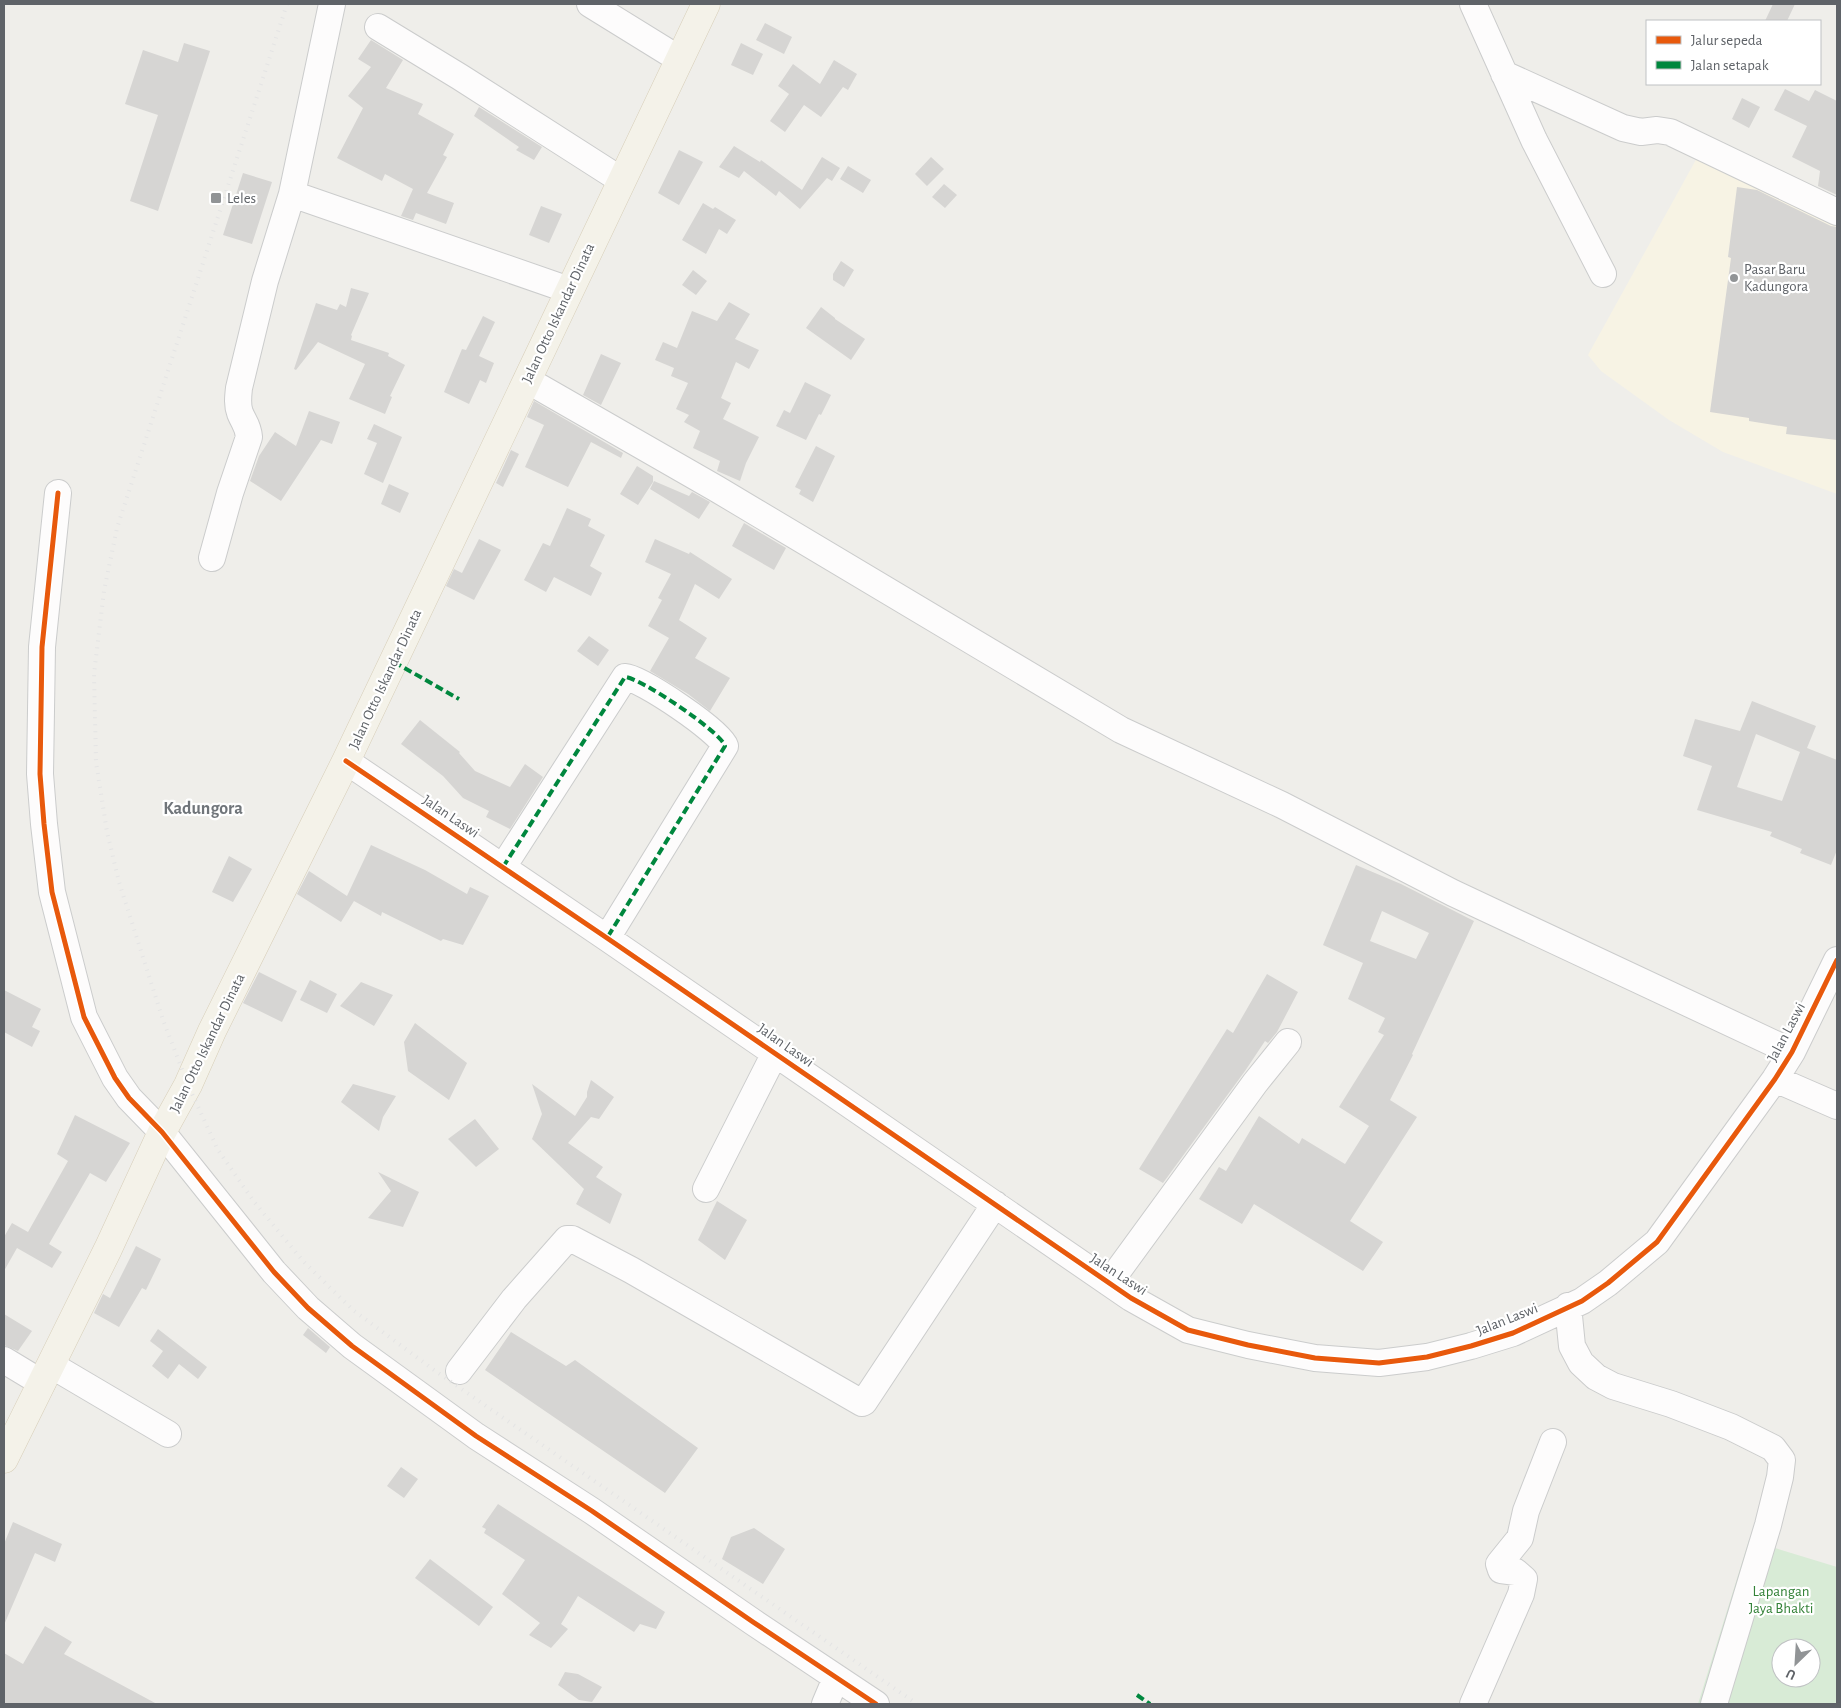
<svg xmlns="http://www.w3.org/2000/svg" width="1841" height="1708" viewBox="0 0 1841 1708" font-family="'Alegreya Sans',sans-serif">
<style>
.commercial{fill:#f7f3e4}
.green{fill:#d8ebd6;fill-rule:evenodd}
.building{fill:#d6d5d3;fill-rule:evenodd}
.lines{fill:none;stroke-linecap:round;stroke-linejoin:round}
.minor-casing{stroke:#cbcccc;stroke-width:28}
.major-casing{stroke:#d7ceb8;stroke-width:29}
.minor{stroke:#fdfcfc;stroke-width:26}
.major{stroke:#f4f2e9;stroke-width:28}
.rail{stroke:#e4e4e4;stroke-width:4;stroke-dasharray:1 6;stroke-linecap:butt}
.quiet{stroke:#00873e;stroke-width:4;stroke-dasharray:8 4;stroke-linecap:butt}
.cycleway-casing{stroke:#fff;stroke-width:8}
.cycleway{stroke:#e8590c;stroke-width:5}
.poi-dot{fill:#919496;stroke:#fff;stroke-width:2}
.labels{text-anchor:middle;stroke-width:4.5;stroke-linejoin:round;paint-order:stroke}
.poi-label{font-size:15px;fill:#5f6368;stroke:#fff;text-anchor:start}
.street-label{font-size:15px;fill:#5f6368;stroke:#fff}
.park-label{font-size:15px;fill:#348238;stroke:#fff}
.quarter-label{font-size:18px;font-weight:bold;fill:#70757a;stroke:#fff}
</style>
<rect width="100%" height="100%" fill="#efeeea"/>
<path class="commercial" d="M 1703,147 L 1837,202 L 1837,494 L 1723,452 L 1669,420 L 1601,371 L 1588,355 Z"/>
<path class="green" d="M 1749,1540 L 1837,1567 L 1837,1704 L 1698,1704 ZM 1781,1648 L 1811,1648 L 1811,1678 L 1781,1678 Z"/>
<path class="building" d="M 1773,4 L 1795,4 L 1787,21 L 1765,21 Z
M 765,23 L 792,37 L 784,54 L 756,40 Z
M 371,40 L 403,60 L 386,88 L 423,104 L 418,114 L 454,134 L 443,155 L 447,157 L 427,193 L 454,203 L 446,224 L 416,213 L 413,220 L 401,216 L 413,189 L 385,174 L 382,181 L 337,158 L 363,108 L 348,96 L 371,67 L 358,59 Z
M 184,43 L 210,51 L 158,211 L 130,201 L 158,115 L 125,104 L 143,50 L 178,62 Z
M 741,43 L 763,54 L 753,75 L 731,65 Z
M 834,60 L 857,74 L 848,90 L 843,87 L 821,117 L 804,105 L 785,132 L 770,121 L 789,94 L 778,86 L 793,64 L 820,84 Z
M 1785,89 L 1809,101 L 1815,90 L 1837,101 L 1837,195 L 1818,186 L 1820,171 L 1792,157 L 1807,126 L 1774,110 Z
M 1742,98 L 1760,107 L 1749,128 L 1732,119 Z
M 479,107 L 542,147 L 534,160 L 516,150 L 519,147 L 474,116 Z
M 734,146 L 760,162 L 761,160 L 802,190 L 822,157 L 840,168 L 832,181 L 827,178 L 800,209 L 779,191 L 776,196 L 744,171 L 739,178 L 719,167 Z
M 679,150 L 703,162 L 679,205 L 658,193 Z
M 931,157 L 944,169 L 927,186 L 915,174 Z
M 848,166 L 871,180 L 863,193 L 840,179 Z
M 243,173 L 272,182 L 252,244 L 223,235 Z
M 944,184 L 957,195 L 945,208 L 932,197 Z
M 1737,187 L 1757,190 L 1831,226 L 1837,227 L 1837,440 L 1786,434 L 1787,427 L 1749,421 L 1749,418 L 1710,412 L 1731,258 L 1728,257 Z
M 703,203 L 713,209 L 715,207 L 736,220 L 727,234 L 719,229 L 706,254 L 682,240 Z
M 541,206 L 562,214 L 549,243 L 529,235 Z
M 841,261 L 854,270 L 844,287 L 833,280 L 833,274 Z
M 693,270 L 707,281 L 696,295 L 682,285 Z
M 351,288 L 369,293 L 351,335 L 352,336 L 351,340 L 389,353 L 388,356 L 405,365 L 390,396 L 392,397 L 385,414 L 349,399 L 365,364 L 318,342 L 296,370 L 294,369 L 316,303 L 337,310 L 340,304 L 346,307 Z
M 729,302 L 750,314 L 735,339 L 759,350 L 749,369 L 736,362 L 721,398 L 731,403 L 723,419 L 759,437 L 746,463 L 740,481 L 717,471 L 720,461 L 693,448 L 700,431 L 684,422 L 689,415 L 676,409 L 688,383 L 671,376 L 674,368 L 655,360 L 663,342 L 677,348 L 692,311 L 717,321 Z
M 821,307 L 835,318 L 835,319 L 865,339 L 851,360 L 806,328 Z
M 483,316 L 495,322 L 479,356 L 494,363 L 486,383 L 480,380 L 469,404 L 444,392 L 462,349 L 466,350 Z
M 601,354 L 621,363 L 601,405 L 583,395 Z
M 805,382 L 831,395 L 821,415 L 819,414 L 806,440 L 776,426 L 784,410 L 790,413 Z
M 534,401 L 623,453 L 621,458 L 591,442 L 568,487 L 525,467 L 544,425 L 527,417 Z
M 309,411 L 340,422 L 332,444 L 321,440 L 281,501 L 250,481 L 259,456 L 275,432 L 296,446 Z
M 374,424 L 402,437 L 383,483 L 364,474 L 377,443 L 367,439 Z
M 816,446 L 835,456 L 813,502 L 799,494 L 801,490 L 795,487 Z
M 511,450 L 519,454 L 503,487 L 496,483 Z
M 637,466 L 653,476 L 653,482 L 638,505 L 620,494 Z
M 654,481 L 689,496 L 692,492 L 710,502 L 699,519 L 650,489 Z
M 389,484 L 409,493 L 400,513 L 381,504 Z
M 567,508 L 591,519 L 588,526 L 605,535 L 590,566 L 602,573 L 591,596 L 554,577 L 546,592 L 524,580 L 543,543 L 550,546 Z
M 744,523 L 786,548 L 774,570 L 732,546 Z
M 479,539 L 501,550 L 474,600 L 446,586 L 454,569 L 462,573 Z
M 655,539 L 689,554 L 690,552 L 732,579 L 719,599 L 695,584 L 679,620 L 707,638 L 695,658 L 730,678 L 710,711 L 688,694 L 650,671 L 669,638 L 648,626 L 662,600 L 658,598 L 671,574 L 645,562 Z
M 589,636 L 609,650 L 598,666 L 577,651 Z
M 1752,701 L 1816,726 L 1807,748 L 1837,760 L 1837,850 L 1831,865 L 1800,853 L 1802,849 L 1770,836 L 1772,832 L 1697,810 L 1712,766 L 1683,756 L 1695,719 L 1740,731 ZM 1756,734 L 1800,752 L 1782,801 L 1737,787 Z
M 420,720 L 460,752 L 459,753 L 475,771 L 510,787 L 525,764 L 543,777 L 510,829 L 486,817 L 489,811 L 463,798 L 443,776 L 401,744 Z
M 371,845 L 425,870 L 467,894 L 470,887 L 489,896 L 463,945 L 443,939 L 441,941 L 382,912 L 381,916 L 354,901 L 341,922 L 297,894 L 309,871 L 347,896 Z
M 229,856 L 252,869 L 233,902 L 212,892 Z
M 1356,865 L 1401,884 L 1474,921 L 1412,1054 L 1413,1055 L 1390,1100 L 1417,1117 L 1350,1221 L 1383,1242 L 1363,1271 L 1254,1204 L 1242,1224 L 1199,1199 L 1219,1167 L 1226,1171 L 1259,1116 L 1299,1144 L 1302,1138 L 1345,1164 L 1369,1126 L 1339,1107 L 1384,1035 L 1378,1032 L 1385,1018 L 1348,999 L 1363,963 L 1323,945 ZM 1382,911 L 1429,933 L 1416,959 L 1370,941 Z
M 259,972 L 297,991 L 282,1022 L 243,1003 Z
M 1267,974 L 1298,992 L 1277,1032 L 1268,1043 L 1265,1041 L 1245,1071 L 1163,1183 L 1139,1169 L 1227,1029 L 1233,1033 Z
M 310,980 L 337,994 L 327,1013 L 300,1000 Z
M 361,982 L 393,995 L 374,1026 L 340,1006 Z
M 4,990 L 41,1009 L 32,1027 L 40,1031 L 32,1047 L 4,1032 Z
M 415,1023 L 467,1063 L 449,1100 L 408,1071 L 404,1042 Z
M 591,1080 L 614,1097 L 599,1119 L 591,1117 L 568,1143 L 603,1167 L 596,1177 L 622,1194 L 610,1224 L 576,1204 L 584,1189 L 532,1139 L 542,1114 L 532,1084 L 575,1116 L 587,1097 L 587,1092 Z
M 353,1084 L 396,1096 L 383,1117 L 379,1131 L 341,1102 Z
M 75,1115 L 130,1143 L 106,1182 L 90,1173 L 49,1244 L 62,1252 L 52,1268 L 17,1248 L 4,1271 L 4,1237 L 12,1223 L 28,1232 L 68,1161 L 57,1154 Z
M 475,1119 L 499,1149 L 476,1167 L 448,1139 Z
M 378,1172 L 419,1192 L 403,1227 L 368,1218 L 391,1191 Z
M 717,1201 L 747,1220 L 725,1260 L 698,1240 Z
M 136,1246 L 161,1259 L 146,1290 L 142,1288 L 119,1327 L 94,1313 L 103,1294 L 110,1298 Z
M 4,1314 L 32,1331 L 18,1351 L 4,1345 Z
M 308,1328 L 330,1347 L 326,1353 L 303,1335 Z
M 158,1329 L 207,1367 L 198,1379 L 179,1364 L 168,1379 L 152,1366 L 163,1351 L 150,1341 Z
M 511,1332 L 566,1366 L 575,1360 L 698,1448 L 665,1493 L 485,1370 Z
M 401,1467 L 418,1479 L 404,1498 L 387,1486 Z
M 498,1504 L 665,1612 L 656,1629 L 640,1624 L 634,1632 L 578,1596 L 561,1624 L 568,1629 L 551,1648 L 529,1635 L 540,1623 L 502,1594 L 525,1560 L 484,1533 L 486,1529 L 482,1527 Z
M 13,1522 L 62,1544 L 55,1562 L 35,1553 L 4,1625 L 4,1544 Z
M 754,1528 L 785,1549 L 763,1584 L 722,1559 L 731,1537 Z
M 430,1559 L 493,1607 L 479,1626 L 415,1578 Z
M 45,1626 L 72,1642 L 64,1654 L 157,1704 L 4,1704 L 4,1653 L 23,1664 Z
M 565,1672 L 578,1674 L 602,1687 L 592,1702 L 579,1700 L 558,1685 Z"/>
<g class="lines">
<g class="minor-casing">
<path id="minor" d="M 332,4 L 292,194 L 569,290
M 590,4 L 679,59
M 1473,4 L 1534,140 L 1603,274
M 378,27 L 460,77 L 621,180
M 1504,74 L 1623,128 L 1641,132 L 1657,130 L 1670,132 L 1837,212
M 527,380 L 717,489 L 1121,730 L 1282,805 L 1453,893 L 1792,1052
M 58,493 L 42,647 L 40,774 L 44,824 L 52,892 L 84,1017 L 115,1078 L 129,1098 L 162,1132 L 274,1272 L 308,1308 L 352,1346 L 476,1436 L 592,1511 L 753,1622 L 876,1704
M 212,558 L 230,493 L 249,437 C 248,425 244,423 240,413 C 237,405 238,397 239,388 L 265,281 L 292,194
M 346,761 L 607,938 L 1131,1298 L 1188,1330 L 1248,1345 L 1315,1358 L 1379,1363 L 1427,1357 L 1471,1346 L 1513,1333 L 1582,1301 L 1608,1283 L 1657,1242 L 1775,1079 L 1792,1052 L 1837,960
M 503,867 L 625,677 C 641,678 721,732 725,746 L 607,938
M 1775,1079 L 1837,1106
M 706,1189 L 775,1053
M 1109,1283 L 1255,1083 L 1288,1042
M 1568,1306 L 1572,1346 L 1581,1363 L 1596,1377 L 1613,1386 L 1671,1404 L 1731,1427 L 1773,1448 L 1782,1460 L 1780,1477 L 1768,1525 L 1714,1704
M 4,1360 L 42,1383
M 51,1365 L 168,1434
M 459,1371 L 514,1299 L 567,1239 L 572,1239 L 631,1270 L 862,1403 L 864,1402 L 995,1204
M 825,1704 L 836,1678
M 1473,1704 L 1521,1594 L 1524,1579 L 1516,1572 L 1501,1570 L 1499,1564 L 1520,1538 L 1526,1511 L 1553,1442"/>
</g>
<g class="major-casing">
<path id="major" d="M 4,1459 L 108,1249 L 162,1132 L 188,1085 L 212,1031 L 346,761 L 706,4"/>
</g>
<use href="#minor" class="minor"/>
<use href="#major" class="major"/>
<path class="rail" d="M 287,4 L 117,528 L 104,591 L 94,674 L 96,762 L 107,832 L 119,882 L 163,1020 L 188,1085 L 218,1150 L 255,1203 L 303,1261 L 353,1310 L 434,1370 L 917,1704"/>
<path class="quiet" d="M 394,662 L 459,699
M 503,867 L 625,677 C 641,678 721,732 725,746 L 607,938
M 1137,1695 L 1150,1704"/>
<g class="cycleway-casing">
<path id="cycleway" d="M 58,493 L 42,647 L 40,774 L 44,824 L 52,892 L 84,1017 L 115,1078 L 129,1098 L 162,1132 L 274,1272 L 308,1308 L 352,1346 L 476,1436 L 592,1511 L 753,1622 L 876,1704
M 346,761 L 607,938 L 1131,1298 L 1188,1330 L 1248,1345 L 1315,1358 L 1379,1363 L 1427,1357 L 1471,1346 L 1513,1333 L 1582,1301 L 1608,1283 L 1657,1242 L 1775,1079 L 1792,1052 L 1837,960"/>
</g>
<use href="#cycleway" class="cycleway"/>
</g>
<g class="poi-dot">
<rect x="210" y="192" width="12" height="12" rx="2.5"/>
<circle cx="1734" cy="278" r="5"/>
</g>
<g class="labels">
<g class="poi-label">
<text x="227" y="203">Leles</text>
<text x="1744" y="274">Pasar Baru<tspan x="1744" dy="17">Kadungora</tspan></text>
</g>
<g class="street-label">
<text transform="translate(558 313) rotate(-65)" y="5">Jalan Otto Iskandar Dinata</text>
<text transform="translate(385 679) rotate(-65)" y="5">Jalan Otto Iskandar Dinata</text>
<text transform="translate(451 816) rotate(34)" y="5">Jalan Laswi</text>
<text transform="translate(1786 1032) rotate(-62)" y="5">Jalan Laswi</text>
<text transform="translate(207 1043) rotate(-64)" y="5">Jalan Otto Iskandar Dinata</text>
<text transform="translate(786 1045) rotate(35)" y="5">Jalan Laswi</text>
<text transform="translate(1119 1274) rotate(33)" y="5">Jalan Laswi</text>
<text transform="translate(1507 1319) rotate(-22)" y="5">Jalan Laswi</text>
</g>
<g class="park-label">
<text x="1781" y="1596">Lapangan<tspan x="1781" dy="17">Jaya Bhakti</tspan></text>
</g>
<g class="quarter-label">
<text x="203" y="814">Kadungora</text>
</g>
</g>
<rect width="1841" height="1708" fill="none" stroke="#5f6368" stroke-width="10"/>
<rect x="1646" y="20" width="175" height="65" fill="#ffffff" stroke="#bfc1c3"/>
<rect x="1656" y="36" width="25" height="8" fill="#e8590c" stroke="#bfc1c3"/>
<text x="1691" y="45" font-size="15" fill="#5f6368">Jalur sepeda</text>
<rect x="1656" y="61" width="25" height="8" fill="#00873e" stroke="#bfc1c3"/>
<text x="1691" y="70" font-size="15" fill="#5f6368">Jalan setapak</text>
<g transform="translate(1796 1663) rotate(205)"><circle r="24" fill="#ffffff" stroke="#bfc1c3"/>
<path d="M0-4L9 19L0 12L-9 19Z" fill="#919496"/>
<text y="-8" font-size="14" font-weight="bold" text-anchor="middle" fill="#5f6368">U</text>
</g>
</svg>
